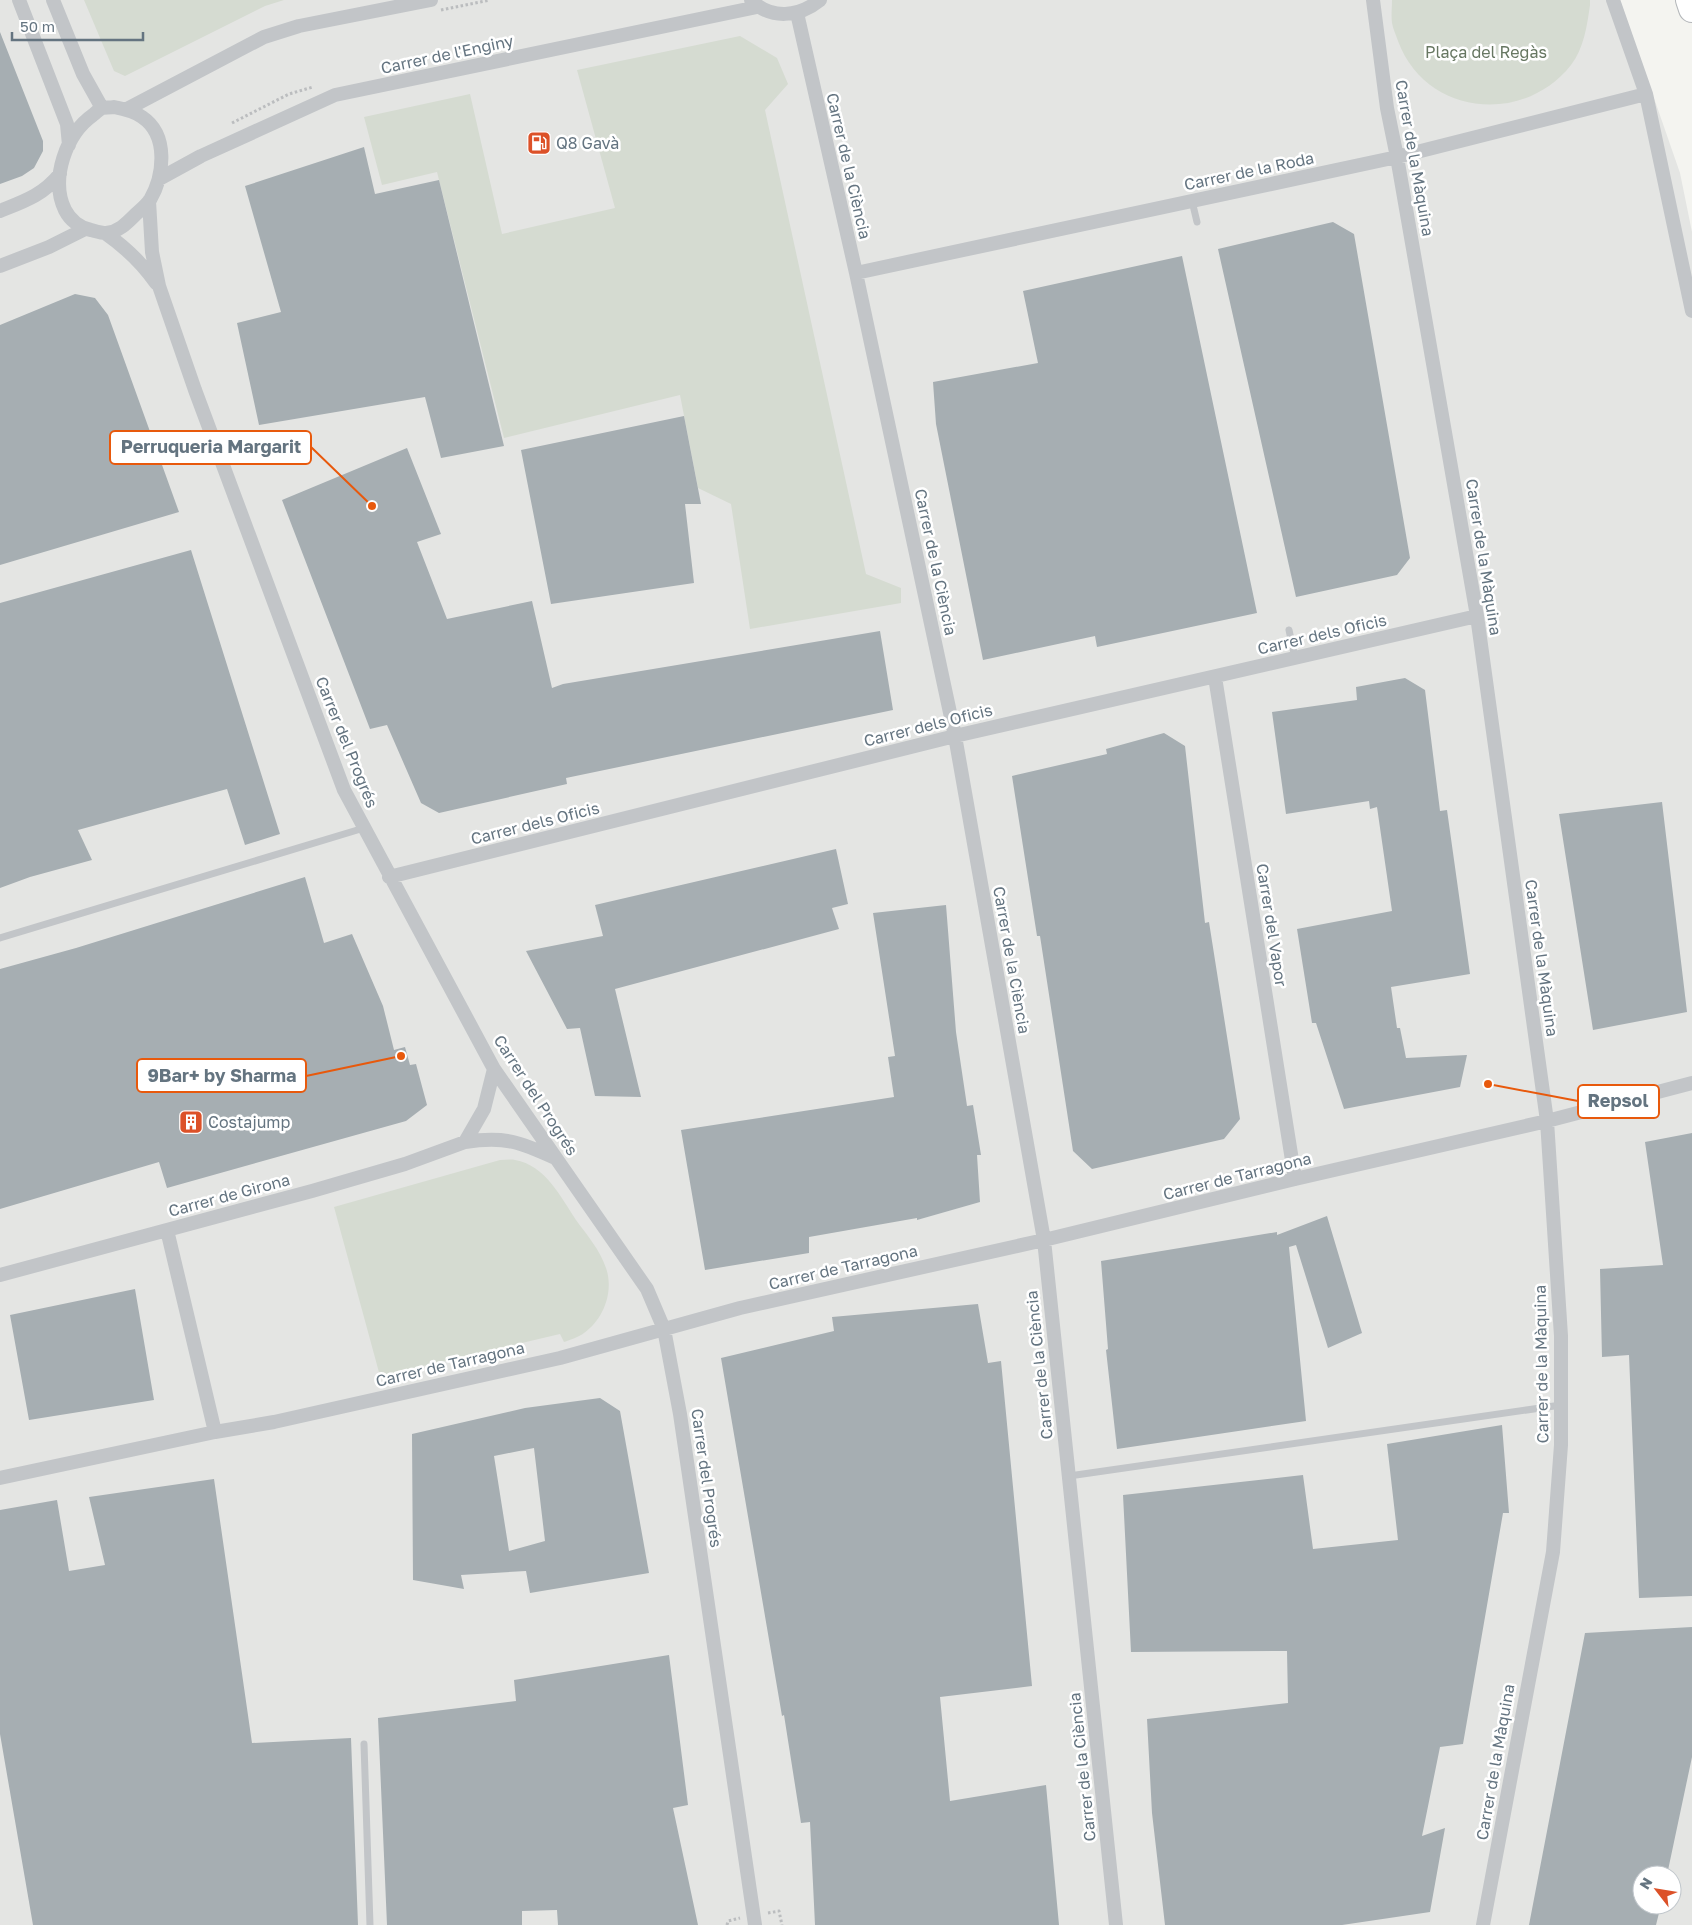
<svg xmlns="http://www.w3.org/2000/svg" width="1692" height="1925" viewBox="0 0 1692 1925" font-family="'Golos Text',sans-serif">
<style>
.built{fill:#e4e5e3;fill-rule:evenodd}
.green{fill:#d5dbd1}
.building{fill:#a6aeb2;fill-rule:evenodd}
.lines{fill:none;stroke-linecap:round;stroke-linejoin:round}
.highway-casing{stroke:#b4b7ba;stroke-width:28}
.path{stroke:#bbbdbf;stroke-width:3;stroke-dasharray:2.5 2.5;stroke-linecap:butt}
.lane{stroke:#c2c5c8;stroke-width:7}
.street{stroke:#c2c5c8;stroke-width:14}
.highway{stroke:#fff;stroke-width:26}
.labels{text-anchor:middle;stroke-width:5;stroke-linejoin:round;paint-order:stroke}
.park-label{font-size:16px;fill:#677762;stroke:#fff}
.street-label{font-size:16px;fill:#647480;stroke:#fff}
.poi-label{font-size:16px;fill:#647480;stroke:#fff;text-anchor:start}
.leader{fill:none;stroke:#e8590c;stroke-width:2}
.callout-dot{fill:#e8590c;stroke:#fff;stroke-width:2}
.callout{fill:#fff;stroke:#e8590c;stroke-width:2}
.callout-label{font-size:18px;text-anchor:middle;font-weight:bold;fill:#647480}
</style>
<rect width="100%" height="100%" fill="#f4f4f0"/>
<path class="built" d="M 0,0 L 1620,0 L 1680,173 L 1692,232 L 1692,1925 L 0,1925 ZM 1642,1875 L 1672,1875 L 1672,1905 L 1642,1905 Z"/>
<path class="green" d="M 84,0 L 284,0 L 265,6 L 125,76 L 114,71 Z
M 1392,0 L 1590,0 L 1590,5 C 1587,26 1584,48 1571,65 C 1523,126 1425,115 1398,41 C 1396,35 1393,29 1392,23 C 1391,16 1392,7 1392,0 Z
M 740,36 L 777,58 L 788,84 L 765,110 L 866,574 L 901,588 L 901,603 L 750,629 L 731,504 L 698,488 L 680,395 L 504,438 L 437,172 L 382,185 L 364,117 L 470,94 L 502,234 L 615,208 L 577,70 Z
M 500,1160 C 505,1160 511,1159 515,1160 C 545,1165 561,1197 576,1220 C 587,1235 600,1250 606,1268 C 614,1291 604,1319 584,1333 C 579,1337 570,1340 564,1342 L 560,1334 L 380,1376 L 334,1207 Z"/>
<path class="building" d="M 0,32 L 43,141 L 43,151 L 34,168 L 22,176 L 0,184 Z
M 364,147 L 375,194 L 439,180 L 504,446 L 441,458 L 425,397 L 259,425 L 237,323 L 281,312 L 245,186 Z
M 1333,222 L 1354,234 L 1410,558 L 1397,575 L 1296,597 L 1218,249 Z
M 1182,256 L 1257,613 L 1097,647 L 1095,636 L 983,660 L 936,424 L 933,382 L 1038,363 L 1023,291 Z
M 75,294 L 95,298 L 108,315 L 179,512 L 0,565 L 0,325 Z
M 684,416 L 701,504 L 685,504 L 694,583 L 551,604 L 521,450 Z
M 407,448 L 441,534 L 417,542 L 447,619 L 532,601 L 552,688 L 563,684 L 880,631 L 893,710 L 566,778 L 567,784 L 439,813 L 421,803 L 387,725 L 370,729 L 282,500 Z
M 191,550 L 280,834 L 245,845 L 227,789 L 78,830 L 92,860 L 30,877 L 0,888 L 0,603 Z
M 1405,678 L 1425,690 L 1440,811 L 1447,810 L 1470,974 L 1391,987 L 1397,1028 L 1400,1028 L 1406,1058 L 1467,1055 L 1460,1087 L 1344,1109 L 1316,1023 L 1312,1023 L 1297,929 L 1392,911 L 1377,807 L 1370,809 L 1369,801 L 1286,814 L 1272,712 L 1357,700 L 1356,687 Z
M 1164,733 L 1185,746 L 1205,923 L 1209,922 L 1240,1119 L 1224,1139 L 1092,1169 L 1073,1151 L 1040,936 L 1037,936 L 1012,776 L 1107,754 L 1106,749 Z
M 1662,802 L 1687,1012 L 1593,1030 L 1559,814 Z
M 836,849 L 848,904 L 832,908 L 839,929 L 615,989 L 641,1097 L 595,1096 L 580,1028 L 567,1029 L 526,951 L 603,936 L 595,905 Z
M 305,877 L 324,943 L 352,934 L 383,1006 L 394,1050 L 405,1047 L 410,1065 L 416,1064 L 427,1105 L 406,1121 L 167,1188 L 159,1162 L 0,1209 L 0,969 L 76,948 Z
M 946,905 L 956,1032 L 967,1106 L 973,1105 L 981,1155 L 977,1155 L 980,1202 L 917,1220 L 917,1218 L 809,1237 L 809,1253 L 705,1270 L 681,1130 L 894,1097 L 888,1057 L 895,1056 L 873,913 Z
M 1692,1133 L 1692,1596 L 1639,1598 L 1629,1355 L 1602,1357 L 1600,1269 L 1663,1265 L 1645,1142 Z
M 1327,1216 L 1362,1333 L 1328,1348 L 1296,1245 L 1289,1247 L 1306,1421 L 1117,1449 L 1106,1350 L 1108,1349 L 1101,1261 L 1277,1232 L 1277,1235 Z
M 135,1289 L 154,1400 L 29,1420 L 10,1315 Z
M 978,1304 L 988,1363 L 1001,1361 L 1032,1686 L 940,1697 L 950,1801 L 1046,1785 L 1059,1925 L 815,1925 L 810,1822 L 801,1823 L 784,1715 L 782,1716 L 721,1358 L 834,1331 L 832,1317 Z
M 600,1398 L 620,1411 L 649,1573 L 530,1593 L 526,1571 L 461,1575 L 464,1589 L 413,1580 L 412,1434 L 525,1408 ZM 534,1448 L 545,1541 L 509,1551 L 494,1456 Z
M 1502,1425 L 1509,1513 L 1503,1513 L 1463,1744 L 1440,1747 L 1422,1836 L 1445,1828 L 1430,1912 L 1342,1925 L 1165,1925 L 1152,1813 L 1147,1719 L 1288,1703 L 1287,1651 L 1131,1652 L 1123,1495 L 1303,1475 L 1313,1549 L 1398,1540 L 1387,1444 Z
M 214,1479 L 252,1743 L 351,1738 L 358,1925 L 33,1925 L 0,1734 L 0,1510 L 57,1500 L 69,1571 L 105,1565 L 89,1497 Z
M 1692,1627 L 1692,1757 L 1667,1875 L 1642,1875 L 1642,1905 L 1661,1905 L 1656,1925 L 1529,1925 L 1585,1633 Z
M 669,1655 L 688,1805 L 673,1808 L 698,1925 L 558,1925 L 557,1910 L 522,1911 L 522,1925 L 387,1925 L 378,1718 L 516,1701 L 514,1680 Z"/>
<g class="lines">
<g class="highway-casing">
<path id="highway" d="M 1689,0 L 1692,9"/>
</g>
<path class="path" d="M 441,10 L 490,0
M 232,123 L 289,94 L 313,87
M 768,1913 L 779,1911 L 782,1925
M 727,1925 L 728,1921 L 740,1918"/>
<path class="lane" d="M 1192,201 L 1197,222
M 1289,630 L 1295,658
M 0,938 L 364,828
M 1069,1476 L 1561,1405
M 364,1744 L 370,1925"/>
<path class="street" d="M 19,0 L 67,124 L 69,145
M 53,0 L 83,74 L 102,108
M 751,0 C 771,20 799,17 820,0
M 1373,0 L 1387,108 L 1397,157 L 1477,616 L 1547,1121 L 1561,1336 L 1561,1445 L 1553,1552 L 1483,1925
M 1613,0 L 1646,94 L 1692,311
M 797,13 L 856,273 L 955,736 L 1044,1240 L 1116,1925
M 114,107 C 124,109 134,111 142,117 C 169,135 164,176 150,200 C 146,206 139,211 134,216 C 126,224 118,232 106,233 C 101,233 95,231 91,230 C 80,228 70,220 65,210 C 50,179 66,134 93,115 C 96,113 99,109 102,108 C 105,107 110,108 114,107 Z
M 127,109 L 264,37 L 299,26 L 431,0
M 159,179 L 201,156 L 335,95 L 757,7
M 149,201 L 152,252 L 159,286 L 195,390 L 344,790 L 494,1069 L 647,1289 L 664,1329 L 680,1414 L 755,1925
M 0,211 C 25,201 43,195 60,174
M 105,233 C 125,247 142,263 156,283
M 0,266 L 49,247 L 85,229
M 856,273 L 1397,157 L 1646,94
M 1215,677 L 1295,1179
M 389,877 L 955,736 L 1477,616
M 465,1142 C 505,1136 520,1142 555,1158
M 167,1230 L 215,1432
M 0,1275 L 312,1191 L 405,1164 L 465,1142 L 484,1109 L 494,1069
M 0,1478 L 215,1432 L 274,1422 L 560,1358 L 740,1308 L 1044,1240 L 1295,1179 L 1547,1121 L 1692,1083"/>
<use href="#highway" class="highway"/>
</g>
<defs>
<g id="fuel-square" transform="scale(1.25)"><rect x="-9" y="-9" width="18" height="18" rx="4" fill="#dc5128" stroke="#fff"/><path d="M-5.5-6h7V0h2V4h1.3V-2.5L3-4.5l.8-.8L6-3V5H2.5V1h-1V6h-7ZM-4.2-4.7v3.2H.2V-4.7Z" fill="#fff"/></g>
<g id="building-square" transform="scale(1.25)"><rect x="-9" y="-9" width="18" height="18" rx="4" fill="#dc5128" stroke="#fff"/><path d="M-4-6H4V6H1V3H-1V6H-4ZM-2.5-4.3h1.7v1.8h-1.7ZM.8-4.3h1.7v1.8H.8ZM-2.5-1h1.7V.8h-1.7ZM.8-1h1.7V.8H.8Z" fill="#fff"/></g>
</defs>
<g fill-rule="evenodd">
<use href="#fuel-square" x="539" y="143"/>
<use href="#building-square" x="191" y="1122"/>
</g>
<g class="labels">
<g class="park-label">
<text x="1486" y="58">Plaça del Regàs</text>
</g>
<g class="street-label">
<text transform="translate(447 54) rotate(-12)" y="6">Carrer de l'Enginy</text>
<text transform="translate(1415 158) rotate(80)" y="6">Carrer de la Màquina</text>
<text transform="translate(849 166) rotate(77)" y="6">Carrer de la Ciència</text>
<text transform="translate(1249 171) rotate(-12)" y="6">Carrer de la Roda</text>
<text transform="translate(1484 557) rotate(81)" y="6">Carrer de la Màquina</text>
<text transform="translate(936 562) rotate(78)" y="6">Carrer de la Ciència</text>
<text transform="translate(1322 634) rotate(-13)" y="6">Carrer dels Oficis</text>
<text transform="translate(928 725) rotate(-14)" y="6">Carrer dels Oficis</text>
<text transform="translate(347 742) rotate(68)" y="6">Carrer del Progrés</text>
<text transform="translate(535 823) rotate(-14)" y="6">Carrer dels Oficis</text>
<text transform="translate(1272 925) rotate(81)" y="6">Carrer del Vapor</text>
<text transform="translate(1542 958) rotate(82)" y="6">Carrer de la Màquina</text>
<text transform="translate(1012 960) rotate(80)" y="6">Carrer de la Ciència</text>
<text transform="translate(536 1095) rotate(57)" y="6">Carrer del Progrés</text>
<text transform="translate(1237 1176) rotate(-14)" y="6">Carrer de Tarragona</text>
<text transform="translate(229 1195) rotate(-15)" y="6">Carrer de Girona</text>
<text transform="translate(843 1267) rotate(-13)" y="6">Carrer de Tarragona</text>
<text transform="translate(450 1364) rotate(-13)" y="6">Carrer de Tarragona</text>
<text transform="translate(1541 1364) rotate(-91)" y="6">Carrer de la Màquina</text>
<text transform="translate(1039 1365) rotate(-96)" y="6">Carrer de la Ciència</text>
<text transform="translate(707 1478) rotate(82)" y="6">Carrer del Progrés</text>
<text transform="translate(1495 1762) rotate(-80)" y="6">Carrer de la Màquina</text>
<text transform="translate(1082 1767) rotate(-96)" y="6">Carrer de la Ciència</text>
</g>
<g class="poi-label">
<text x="556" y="149">Q8 Gavà</text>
<text x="208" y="1128">Costajump</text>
</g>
</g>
<path class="leader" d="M372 506L311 447M401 1056L306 1076M1488 1084L1578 1101"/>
<g class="callout-dot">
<circle cx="372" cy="506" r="5"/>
<circle cx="401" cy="1056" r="5"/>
<circle cx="1488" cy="1084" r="5"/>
</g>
<g class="callout">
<rect x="110" y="431" width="201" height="33" rx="5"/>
<rect x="137" y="1059" width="169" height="33" rx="5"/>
<rect x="1578" y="1085" width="81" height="33" rx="5"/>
</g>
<g class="callout-label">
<text x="211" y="453">Perruqueria Margarit</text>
<text x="222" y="1082">9Bar+ by Sharma</text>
<text x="1618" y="1107">Repsol</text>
</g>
<g transform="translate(1657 1890) rotate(301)"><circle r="24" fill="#ffffff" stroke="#c1c7cc"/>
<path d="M0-4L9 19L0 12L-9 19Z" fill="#dc5128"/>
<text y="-8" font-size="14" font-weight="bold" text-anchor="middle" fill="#647480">N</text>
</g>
<path d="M12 32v8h131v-8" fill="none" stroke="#647480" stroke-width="2.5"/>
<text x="20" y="32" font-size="15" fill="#647480" stroke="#ffffff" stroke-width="4" paint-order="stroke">50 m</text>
</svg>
